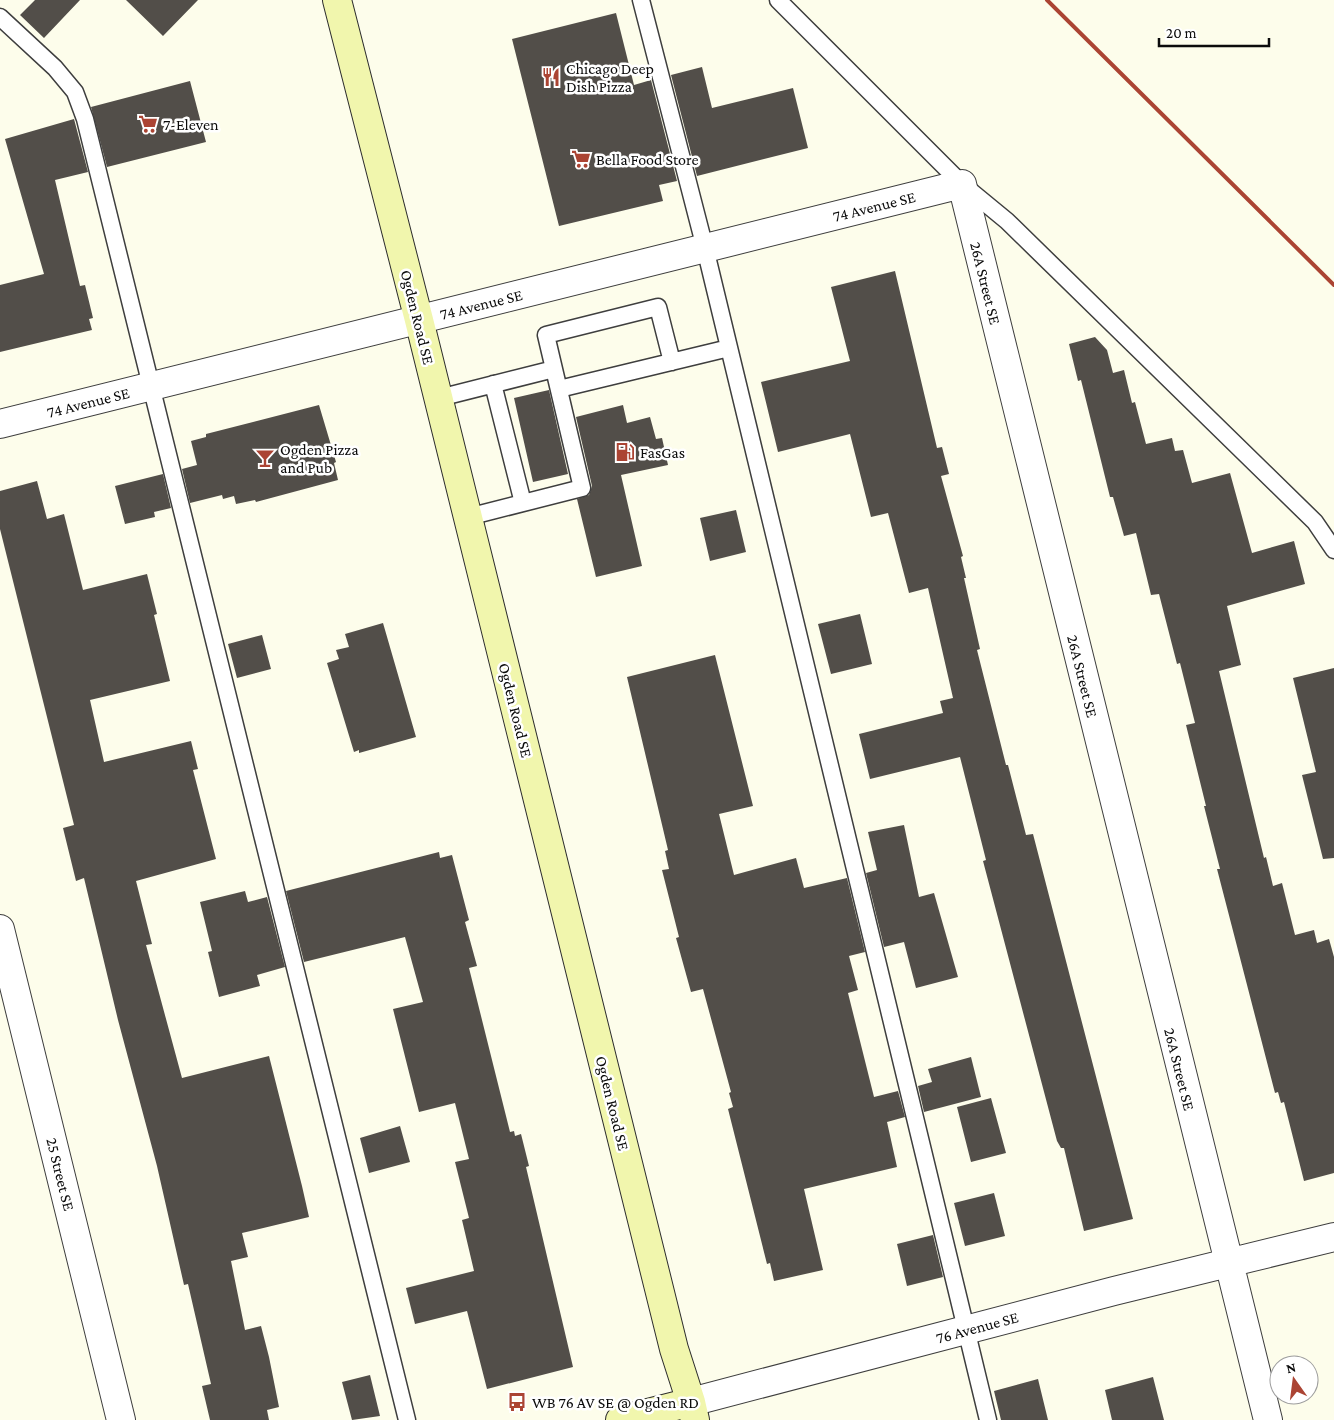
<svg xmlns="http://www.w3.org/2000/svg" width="1334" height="1420" viewBox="0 0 1334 1420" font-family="'Crimson Pro',serif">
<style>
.building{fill:#524e49}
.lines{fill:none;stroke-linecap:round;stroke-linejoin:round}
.lane-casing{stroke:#3e3e3e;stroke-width:19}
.street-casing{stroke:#3e3e3e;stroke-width:30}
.secondary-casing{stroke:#2d2d2d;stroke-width:30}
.lane{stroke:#fff;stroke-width:16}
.street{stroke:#fff;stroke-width:28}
.secondary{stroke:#f1f6ad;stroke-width:28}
.rail{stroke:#ab4433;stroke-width:4}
.labels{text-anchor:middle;stroke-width:5;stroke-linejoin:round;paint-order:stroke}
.poi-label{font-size:16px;fill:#0b0b0b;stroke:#fff;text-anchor:start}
.street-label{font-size:16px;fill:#0b0b0b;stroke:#fff}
</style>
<rect width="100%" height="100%" fill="#fdfdeb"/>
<path class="building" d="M 35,0 L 80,0 L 44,38 L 20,15 Z
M 126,0 L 198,0 L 163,36 Z
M 616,13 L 634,85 L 651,80 L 677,181 L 659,185 L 663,201 L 559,226 L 512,39 Z
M 702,67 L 712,108 L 793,88 L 808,148 L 697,176 L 671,75 Z
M 190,81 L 206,142 L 107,167 L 91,107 Z
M 74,119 L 88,172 L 55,180 L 80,286 L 85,285 L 93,318 L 89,319 L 92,330 L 0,352 L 0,285 L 44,274 L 5,139 Z
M 895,271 L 937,448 L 942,447 L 949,474 L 941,476 L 963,556 L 961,557 L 966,578 L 964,578 L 980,649 L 977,650 L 1006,765 L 1008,765 L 1026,835 L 1033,834 L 1133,1219 L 1084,1231 L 1064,1148 L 1061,1148 L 1057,1141 L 983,861 L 986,860 L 960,757 L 870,779 L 859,734 L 943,713 L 940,701 L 953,698 L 928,588 L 909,593 L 888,513 L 871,517 L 850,434 L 778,452 L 761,382 L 850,361 L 831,287 Z
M 1095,337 L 1107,350 L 1113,373 L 1124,370 L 1132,403 L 1135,402 L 1146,444 L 1172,438 L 1175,451 L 1183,450 L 1192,483 L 1230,473 L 1252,553 L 1294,541 L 1305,584 L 1227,606 L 1241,665 L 1219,671 L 1264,858 L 1266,857 L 1273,886 L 1282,883 L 1295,935 L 1314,930 L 1317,943 L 1329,939 L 1334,957 L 1334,1173 L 1304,1181 L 1284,1102 L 1281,1103 L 1278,1092 L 1275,1093 L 1217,869 L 1220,869 L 1204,806 L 1206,806 L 1186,725 L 1195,723 L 1180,663 L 1177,664 L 1159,594 L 1151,595 L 1136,533 L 1124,536 L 1113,497 L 1110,497 L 1081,380 L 1078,381 L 1069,344 Z
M 549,390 L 568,474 L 533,482 L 514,398 Z
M 319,405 L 336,462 L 334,463 L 338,480 L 256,502 L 255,500 L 236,504 L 234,496 L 223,499 L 222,495 L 190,503 L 182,469 L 197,465 L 191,441 L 206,437 L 206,434 Z
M 623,405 L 627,423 L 650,417 L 656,439 L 662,438 L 668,465 L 621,475 L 642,566 L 596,577 L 577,499 L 589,495 L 592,486 L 576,417 Z
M 163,474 L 171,508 L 154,512 L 155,517 L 125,524 L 115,486 Z
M 37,481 L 47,519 L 64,514 L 83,590 L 147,574 L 157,614 L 154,615 L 170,681 L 90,700 L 104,762 L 191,741 L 198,769 L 193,770 L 216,859 L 136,881 L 152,944 L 146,945 L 182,1078 L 269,1056 L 302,1186 L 309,1217 L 242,1233 L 248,1257 L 231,1261 L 245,1330 L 261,1326 L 269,1357 L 279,1407 L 267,1410 L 269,1420 L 210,1420 L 202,1386 L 211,1384 L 188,1284 L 184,1285 L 157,1166 L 118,1020 L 84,878 L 76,881 L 63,828 L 74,825 L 0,529 L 0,491 Z
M 736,510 L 746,552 L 710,561 L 700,518 Z
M 860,614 L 872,664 L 831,674 L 818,624 Z
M 383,623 L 416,737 L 359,753 L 359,750 L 354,752 L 327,663 L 339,659 L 336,650 L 349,647 L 345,634 Z
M 262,635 L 271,669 L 237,678 L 228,644 Z
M 715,655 L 753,806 L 719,814 L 734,875 L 796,858 L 804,888 L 847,878 L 865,952 L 849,956 L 858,990 L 848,993 L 874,1097 L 898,1091 L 905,1117 L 887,1122 L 897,1167 L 804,1189 L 823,1270 L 774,1281 L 770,1263 L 767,1264 L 728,1109 L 733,1107 L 729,1093 L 731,1092 L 703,989 L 691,992 L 676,938 L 679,937 L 662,870 L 669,869 L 665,851 L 668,850 L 627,677 Z
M 1334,668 L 1334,858 L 1323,859 L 1302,775 L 1316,772 L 1293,678 Z
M 904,825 L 919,897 L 934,893 L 958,977 L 916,988 L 904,942 L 884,947 L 866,873 L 877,870 L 868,832 Z
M 439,852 L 440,858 L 452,855 L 469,920 L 465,922 L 477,966 L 469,968 L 510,1132 L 514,1131 L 515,1136 L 521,1134 L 529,1166 L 526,1167 L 573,1367 L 487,1389 L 467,1311 L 415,1324 L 406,1288 L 474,1271 L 462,1220 L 469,1218 L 455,1162 L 469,1159 L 455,1103 L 419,1112 L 393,1009 L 423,1002 L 405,937 L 304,962 L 286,891 Z
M 245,891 L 248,902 L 267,897 L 285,967 L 257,975 L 260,986 L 219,997 L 208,952 L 212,951 L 200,902 Z
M 971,1057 L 981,1097 L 924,1112 L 918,1086 L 932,1082 L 928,1069 Z
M 991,1098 L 1006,1153 L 971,1162 L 957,1107 Z
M 400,1126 L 410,1162 L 369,1173 L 360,1138 Z
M 994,1193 L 1005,1236 L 965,1246 L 954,1203 Z
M 933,1235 L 943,1277 L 907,1286 L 897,1244 Z
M 370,1375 L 380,1416 L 352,1420 L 342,1382 Z
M 1153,1377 L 1164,1420 L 1112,1420 L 1105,1390 Z
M 1038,1379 L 1048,1420 L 1001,1420 L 994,1391 Z"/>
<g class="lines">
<g class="lane-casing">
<path id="lane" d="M 641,0 L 705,248 L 988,1420
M 778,0 L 962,184 L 1007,221 L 1315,522 L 1334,550
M 0,17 L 55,68 L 75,92 L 85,119 L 407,1420
M 554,369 L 546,335 L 658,307 L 672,362
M 493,384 L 523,503
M 559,389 L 729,348
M 439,398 L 554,369 L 582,488 L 468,517"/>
</g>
<g class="street-casing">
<path id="street" d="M 0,424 L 962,184 L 1268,1420
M 0,929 L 121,1420
M 691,1402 L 1114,1291 L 1334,1237"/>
</g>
<g class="secondary-casing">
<path id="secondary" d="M 337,0 L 419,320 L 674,1349 L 691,1402 L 695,1420
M 620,1420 L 691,1402"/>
</g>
<use href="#lane" class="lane"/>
<use href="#street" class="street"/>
<use href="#secondary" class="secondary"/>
<path class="rail" d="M 1047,0 L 1334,285"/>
</g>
<defs>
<g id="restaurant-bare" transform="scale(1.5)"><path d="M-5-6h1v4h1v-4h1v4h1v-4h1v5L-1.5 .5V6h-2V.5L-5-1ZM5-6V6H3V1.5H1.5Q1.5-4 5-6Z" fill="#ab4433" stroke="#fff" stroke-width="2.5" paint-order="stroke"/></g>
<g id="supermarket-bare" transform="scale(1.5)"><path d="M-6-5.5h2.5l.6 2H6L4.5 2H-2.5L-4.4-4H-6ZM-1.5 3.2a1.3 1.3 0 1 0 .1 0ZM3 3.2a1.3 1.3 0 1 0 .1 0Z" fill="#ab4433" stroke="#fff" stroke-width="2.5" paint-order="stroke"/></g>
<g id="fuel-bare" transform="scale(1.5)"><path d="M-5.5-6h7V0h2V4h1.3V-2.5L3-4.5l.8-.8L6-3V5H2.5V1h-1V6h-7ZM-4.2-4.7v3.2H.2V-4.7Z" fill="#ab4433" stroke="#fff" stroke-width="2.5" paint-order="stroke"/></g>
<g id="bar-bare" transform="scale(1.5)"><path d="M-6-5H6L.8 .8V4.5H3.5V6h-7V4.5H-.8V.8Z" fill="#ab4433" stroke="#fff" stroke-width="2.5" paint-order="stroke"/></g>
<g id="bus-bare" transform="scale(1.5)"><path d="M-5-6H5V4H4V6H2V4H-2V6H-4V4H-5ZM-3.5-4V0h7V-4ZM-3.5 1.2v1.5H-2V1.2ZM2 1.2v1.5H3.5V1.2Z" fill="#ab4433" stroke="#fff" stroke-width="2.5" paint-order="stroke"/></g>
</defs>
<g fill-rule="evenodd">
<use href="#restaurant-bare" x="551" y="77"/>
<use href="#supermarket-bare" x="148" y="124"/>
<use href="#supermarket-bare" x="581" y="159"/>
<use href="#fuel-bare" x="625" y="452"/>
<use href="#bar-bare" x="265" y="458"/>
<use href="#bus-bare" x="517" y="1402"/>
</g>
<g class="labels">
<g class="poi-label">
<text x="566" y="74">Chicago Deep<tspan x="566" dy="18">Dish Pizza</tspan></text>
<text x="163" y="130">7-Eleven</text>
<text x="596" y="165">Bella Food Store</text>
<text x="280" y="455">Ogden Pizza<tspan x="280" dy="18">and Pub</tspan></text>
<text x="640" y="458">FasGas</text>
<text x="532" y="1408">WB 76 AV SE @ Ogden RD</text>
</g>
<g class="street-label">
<text transform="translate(874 206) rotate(-14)" y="6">74 Avenue SE</text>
<text transform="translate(986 283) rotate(76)" y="6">26A Street SE</text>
<text transform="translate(481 304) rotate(-14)" y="6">74 Avenue SE</text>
<text transform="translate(418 317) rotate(76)" y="6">Ogden Road SE</text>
<text transform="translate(88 402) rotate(-14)" y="6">74 Avenue SE</text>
<text transform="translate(1083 676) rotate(76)" y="6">26A Street SE</text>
<text transform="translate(516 710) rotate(76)" y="6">Ogden Road SE</text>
<text transform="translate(1180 1069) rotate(76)" y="6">26A Street SE</text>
<text transform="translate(613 1103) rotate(76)" y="6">Ogden Road SE</text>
<text transform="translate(61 1174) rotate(76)" y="6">25 Street SE</text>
<text transform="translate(977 1327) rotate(-15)" y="6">76 Avenue SE</text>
</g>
</g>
<g transform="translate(1294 1380) rotate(346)"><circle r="24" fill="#ffffff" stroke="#9d9d9d"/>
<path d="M0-4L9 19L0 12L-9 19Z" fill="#ab4433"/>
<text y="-8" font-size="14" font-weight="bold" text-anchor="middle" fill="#0b0b0b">N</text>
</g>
<path d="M1159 38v8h110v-8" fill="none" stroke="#0b0b0b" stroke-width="2.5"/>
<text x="1166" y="38" font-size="15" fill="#0b0b0b" stroke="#ffffff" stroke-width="4" paint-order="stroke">20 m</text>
</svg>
